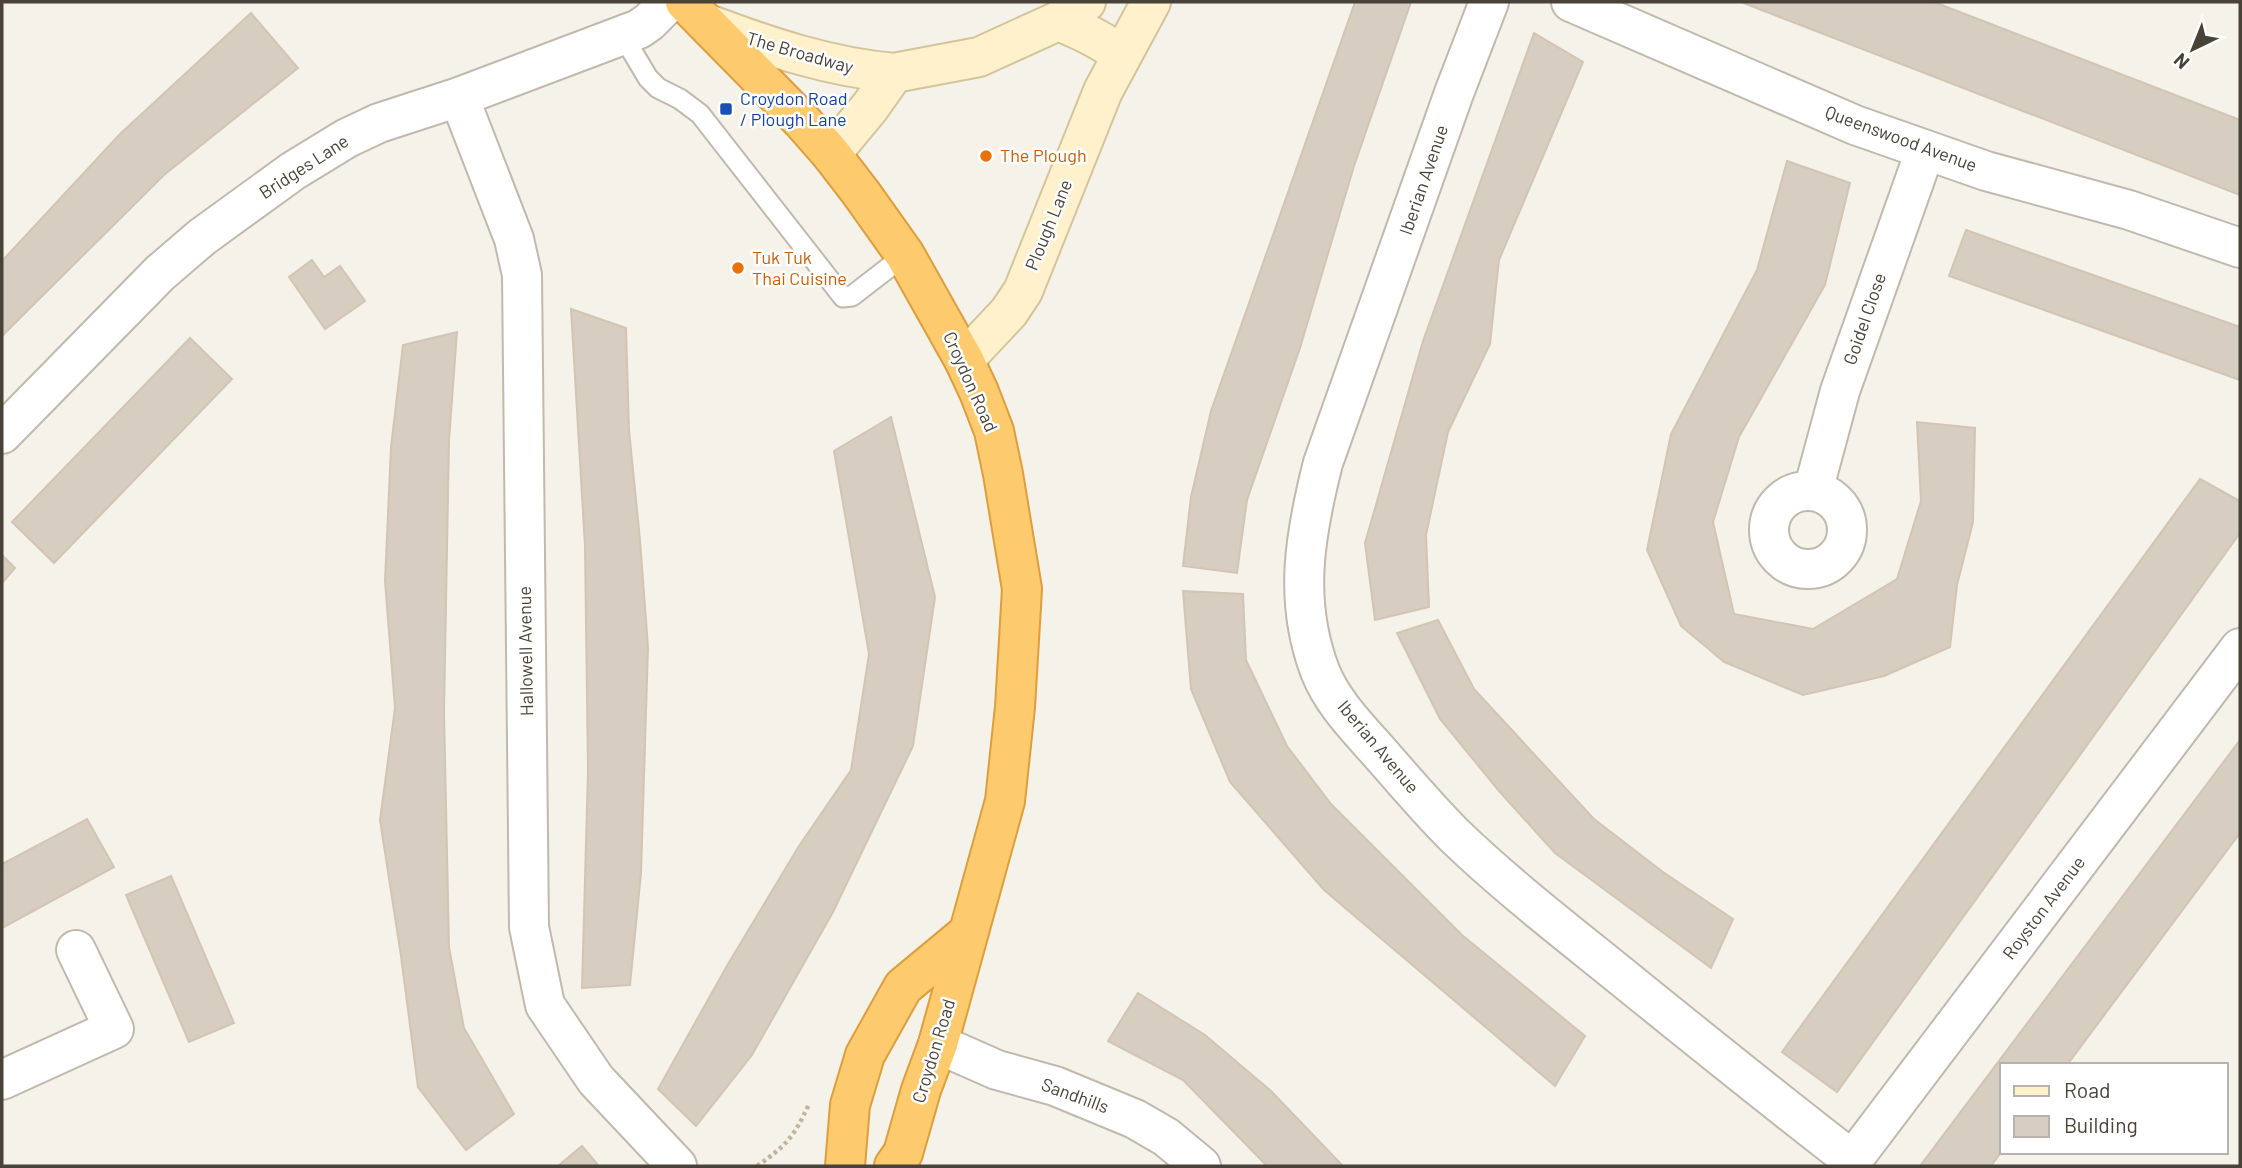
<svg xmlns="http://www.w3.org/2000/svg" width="2242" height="1168" viewBox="0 0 2242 1168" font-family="Barlow,sans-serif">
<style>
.building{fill:#d7cdc0;stroke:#d2c5b3;stroke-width:2}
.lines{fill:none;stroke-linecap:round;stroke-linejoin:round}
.lane-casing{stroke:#c1b9ad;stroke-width:23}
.street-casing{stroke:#c1b9ad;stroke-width:42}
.secondary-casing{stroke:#d4c49a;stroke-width:42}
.highway-casing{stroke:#dd9e3d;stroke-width:42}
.path{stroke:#c2b59e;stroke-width:4.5;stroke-dasharray:3.5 3.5;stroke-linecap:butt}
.lane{stroke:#fff;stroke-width:19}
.street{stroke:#fff;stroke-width:38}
.secondary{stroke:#fef1cb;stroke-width:38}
.highway{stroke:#fdca6e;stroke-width:38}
.transit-dot{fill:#1a4fb4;stroke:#fff;stroke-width:2.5}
.food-dot{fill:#e8710a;stroke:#fff;stroke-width:2.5}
.labels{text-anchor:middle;stroke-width:5;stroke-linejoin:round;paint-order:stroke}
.street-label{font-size:18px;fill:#494238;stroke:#fff}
.transit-label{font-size:18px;fill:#164399;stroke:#fff;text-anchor:start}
.food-label{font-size:18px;fill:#c56008;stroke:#fff;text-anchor:start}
</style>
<rect width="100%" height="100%" fill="#f5f2ea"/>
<path class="building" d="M 1355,2 L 1411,2 L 1354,166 L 1300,348 L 1247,500 L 1237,573 L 1183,566 L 1191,497 L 1211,411 Z
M 1741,2 L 1934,2 L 2240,120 L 2240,195 Z
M 251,13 L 298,68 L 164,175 L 2,336 L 2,261 L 120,134 Z
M 1534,33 L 1583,62 L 1499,260 L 1490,344 L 1448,432 L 1426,535 L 1429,607 L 1375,620 L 1365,543 L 1423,341 Z
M 1787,161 L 1850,183 L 1825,285 L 1739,437 L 1713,522 L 1734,614 L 1813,629 L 1897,579 L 1921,501 L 1917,422 L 1975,428 L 1973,522 L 1957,585 L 1950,647 L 1884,676 L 1803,695 L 1724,662 L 1681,626 L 1647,550 L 1671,434 L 1757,270 Z
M 1966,230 L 2240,327 L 2240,380 L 1949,276 Z
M 312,260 L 324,277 L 340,266 L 365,301 L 325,329 L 289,277 Z
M 571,309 L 626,328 L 629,430 L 640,540 L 648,647 L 641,873 L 630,985 L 582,988 L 588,770 L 585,546 Z
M 457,332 L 449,440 L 444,712 L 449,947 L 464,1028 L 514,1114 L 466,1150 L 418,1087 L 401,956 L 380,820 L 395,708 L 385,581 L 391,447 L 403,345 Z
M 190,338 L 232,379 L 54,563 L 12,522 Z
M 891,417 L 935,597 L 913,746 L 833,912 L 752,1055 L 696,1126 L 658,1089 L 728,964 L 799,846 L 851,770 L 869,654 L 834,451 Z
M 2200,479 L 2240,501 L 2240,533 L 1837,1092 L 1782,1052 Z
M 2,555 L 15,568 L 2,583 Z
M 1183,591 L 1243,594 L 1246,660 L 1287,746 L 1331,804 L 1462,935 L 1585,1036 L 1555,1086 L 1324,890 L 1230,782 L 1191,689 Z
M 1438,620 L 1474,689 L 1594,819 L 1663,872 L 1733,919 L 1711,968 L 1555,853 L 1499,791 L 1440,719 L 1397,633 Z
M 2240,740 L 2240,833 L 2067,1065 L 2002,1065 L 2002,1151 L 1991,1166 L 1920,1166 Z
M 87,819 L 114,867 L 2,928 L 2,864 Z
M 171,876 L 234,1023 L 189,1042 L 126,895 Z
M 1138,993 L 1205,1035 L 1271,1091 L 1343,1166 L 1267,1166 L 1183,1080 L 1108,1041 Z
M 582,1146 L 599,1166 L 558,1166 Z"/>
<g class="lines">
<g class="lane-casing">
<path id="lane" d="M 623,36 L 648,78 L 658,88 L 680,99 L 700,114 L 843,297 L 852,296 L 905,255"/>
</g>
<g class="street-casing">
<path id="street" d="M 1489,2 L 1454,93 L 1323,463 C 1305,534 1293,600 1320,671 C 1333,705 1363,733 1386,760 C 1408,785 1430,811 1454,835 C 1510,889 1572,936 1632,985 C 1705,1044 1778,1103 1852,1160
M 1571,2 L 1855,125 L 1986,171 L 2129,210 L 2240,248
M 459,97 L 514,239 L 522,275 L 529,927 L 545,1005 L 596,1080 L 677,1166
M 2,434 L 160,273 L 202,237 L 293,171 L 347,138 L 379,123 L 459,97 L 639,29 L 649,22 L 669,2
M1769 530a39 39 0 1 1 78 0a39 39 0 1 1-78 0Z
M 1813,491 L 1840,391 L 1925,151
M 938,1044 L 997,1070 L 1055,1086 L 1135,1119 L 1166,1137 L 1201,1166
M 2,1080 L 114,1029 L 76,950
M 1848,1166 L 2240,648"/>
</g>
<g class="secondary-casing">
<path id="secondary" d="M 1058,21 C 1081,30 1103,40 1122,56
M 708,24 C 769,47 829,67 894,73
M 831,154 L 870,107 L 894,73 L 979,57 L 1058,21 L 1086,2
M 964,360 L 1009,312 L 1023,291 L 1103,91 L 1151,2"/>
</g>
<g class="highway-casing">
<path id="highway" d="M 685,2 L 802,121 L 831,154 L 861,193 L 905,255 L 964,360 L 979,392 L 994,431 L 1003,474 L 1022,589 L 1015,707 L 1005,801 L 938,1044 L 921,1090 L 903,1153 L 894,1166
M 845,1166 L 850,1105 L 865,1055 L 903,987 L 968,933"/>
</g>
<path class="path" d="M 757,1166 C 786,1146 794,1137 809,1104"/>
<use href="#lane" class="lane"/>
<use href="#street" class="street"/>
<use href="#secondary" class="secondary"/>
<use href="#highway" class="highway"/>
</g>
<rect class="transit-dot" x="719" y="102" width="14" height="14" rx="3.5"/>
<g class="food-dot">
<circle cx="986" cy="156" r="7"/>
<circle cx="738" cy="268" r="7"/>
</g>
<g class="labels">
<g class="street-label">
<text transform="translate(800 53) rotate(16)" y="6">The Broadway</text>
<text transform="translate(1901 139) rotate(20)" y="6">Queenswood Avenue</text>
<text transform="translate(304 167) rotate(-33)" y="6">Bridges Lane</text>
<text transform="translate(1424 180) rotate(-71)" y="6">Iberian Avenue</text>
<text transform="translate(1049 225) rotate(-68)" y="6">Plough Lane</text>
<text transform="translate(1865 319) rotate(-71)" y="6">Goidel Close</text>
<text transform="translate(970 382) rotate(66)" y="6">Croydon Road</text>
<text transform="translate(526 651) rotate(-91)" y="6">Hallowell Avenue</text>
<text transform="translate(1378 747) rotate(50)" y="6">Iberian Avenue</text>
<text transform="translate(2044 908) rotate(-53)" y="6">Royston Avenue</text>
<text transform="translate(934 1051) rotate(-73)" y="6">Croydon Road</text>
<text transform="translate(1075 1096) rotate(20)" y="6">Sandhills</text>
</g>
<g class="transit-label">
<text x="740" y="105">Croydon Road<tspan x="740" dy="21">/ Plough Lane</tspan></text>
</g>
<g class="food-label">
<text x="1000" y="162">The Plough</text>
<text x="752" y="264">Tuk Tuk<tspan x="752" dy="21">Thai Cuisine</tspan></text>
</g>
</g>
<rect width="2242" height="1168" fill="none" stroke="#494238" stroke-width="7"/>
<rect x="2000" y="1063" width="228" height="91" fill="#ffffff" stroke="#b6b3af" stroke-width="2"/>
<rect x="2014" y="1086" width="35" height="10" fill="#fef1cb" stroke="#b6b3af" stroke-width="2"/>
<text x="2064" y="1098" font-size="21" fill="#494238">Road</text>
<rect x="2014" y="1116" width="35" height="21" fill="#d7cdc0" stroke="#b6b3af" stroke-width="2"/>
<text x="2064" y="1133" font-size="21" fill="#494238">Building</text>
<g transform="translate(2193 49) rotate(223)" stroke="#ffffff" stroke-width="5" paint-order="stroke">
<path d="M0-5L12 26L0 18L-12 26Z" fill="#494238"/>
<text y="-10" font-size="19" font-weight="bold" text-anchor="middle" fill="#494238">N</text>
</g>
</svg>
